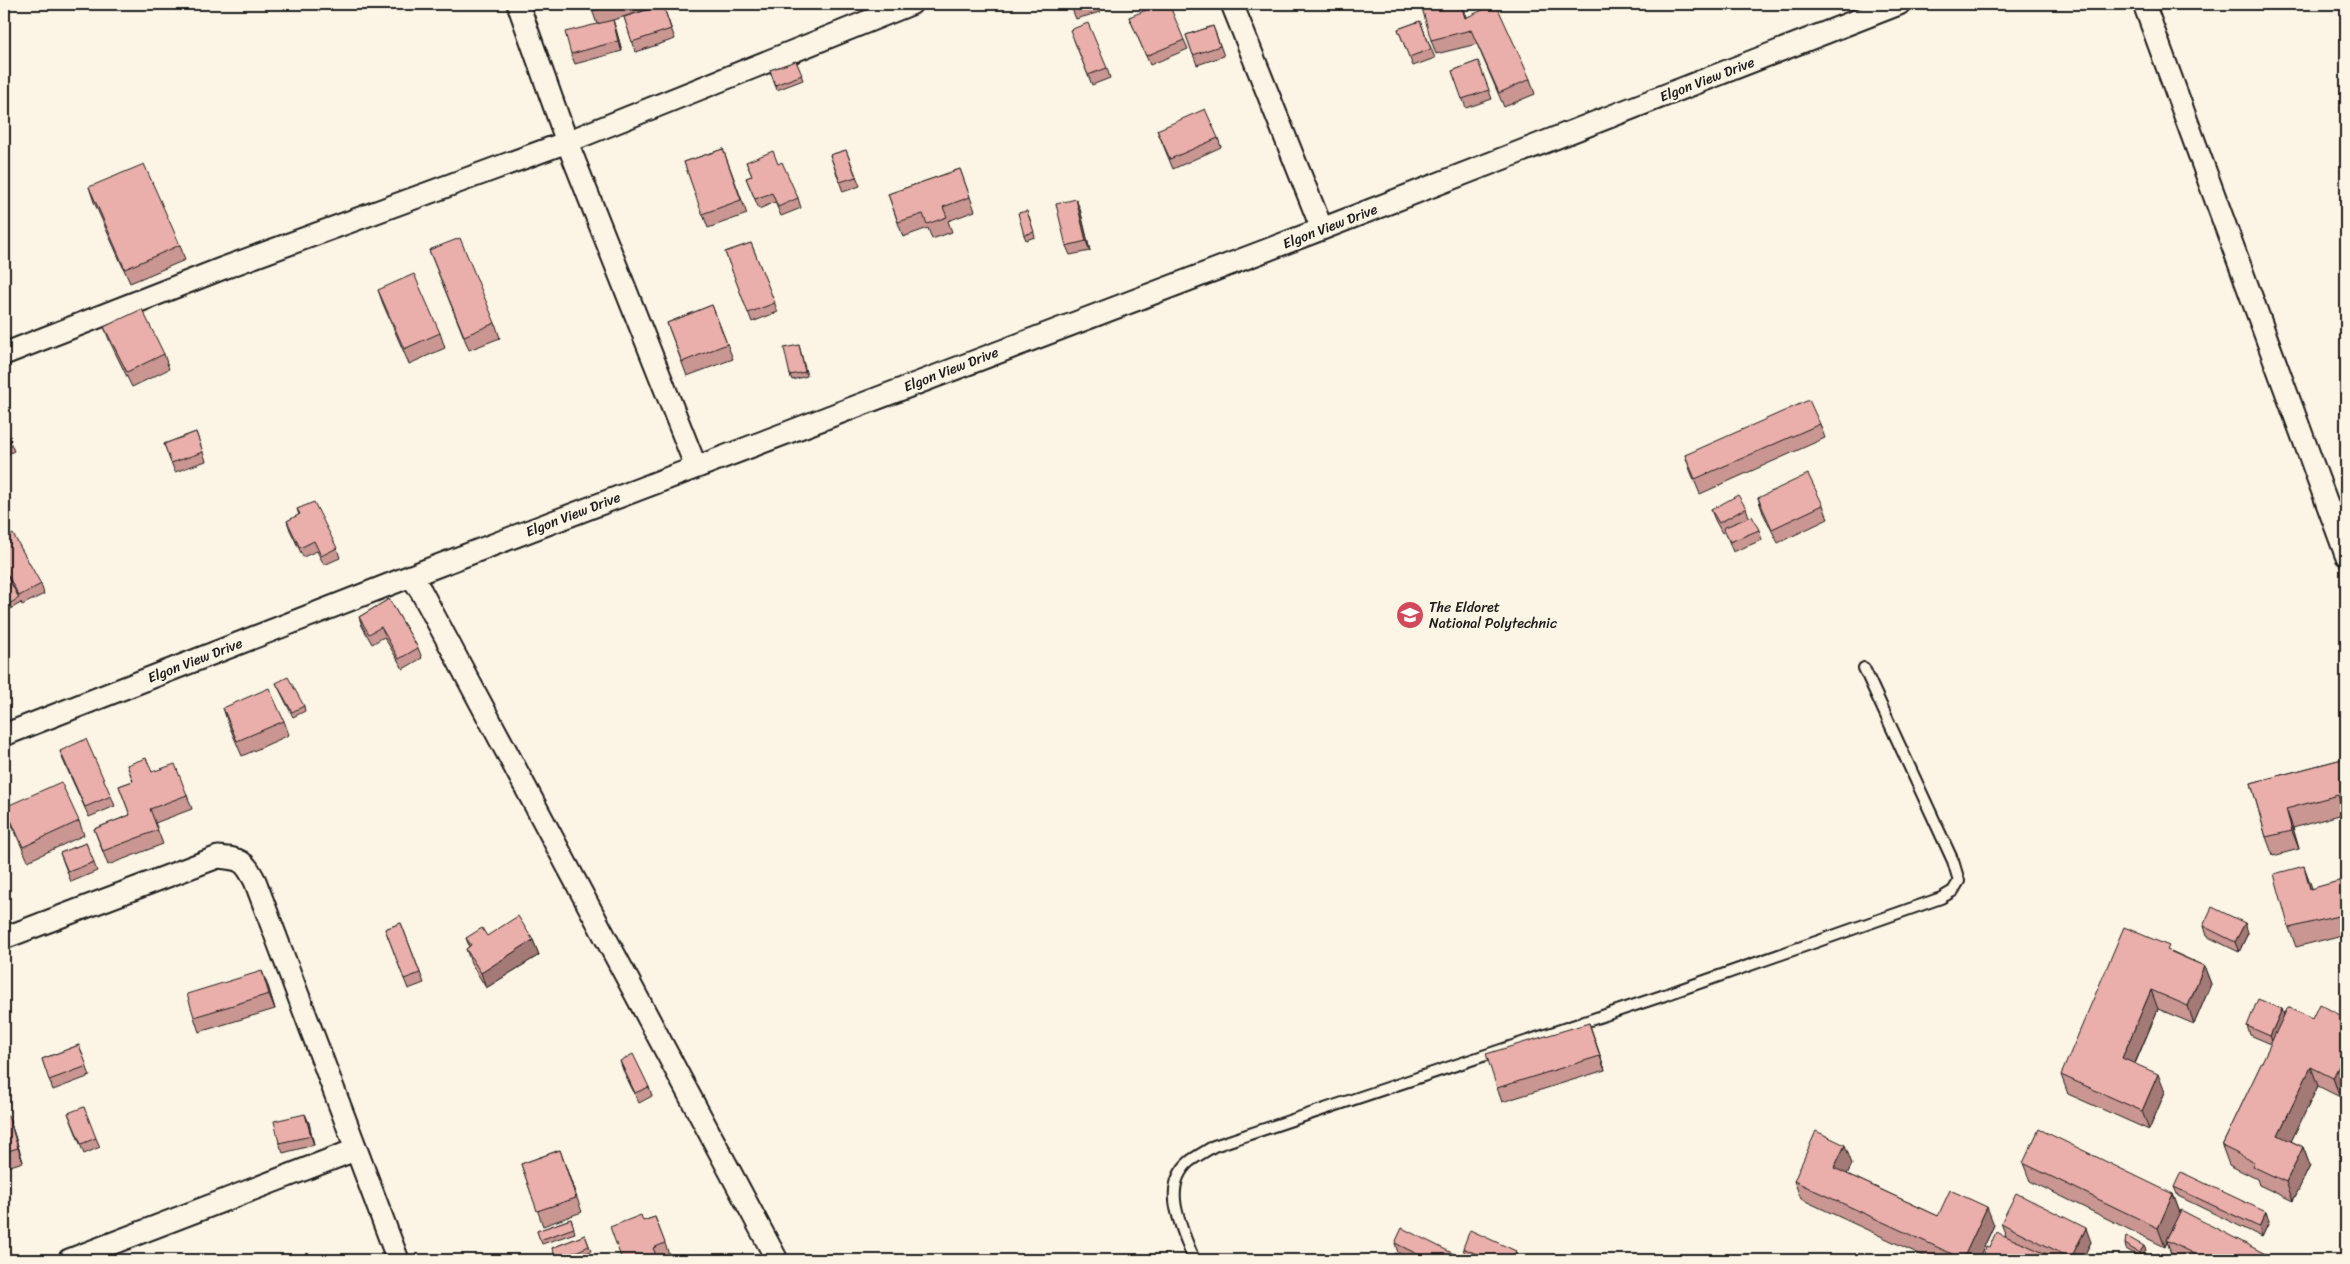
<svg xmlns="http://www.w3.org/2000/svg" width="2350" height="1264" viewBox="0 0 2350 1264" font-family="Sriracha,sans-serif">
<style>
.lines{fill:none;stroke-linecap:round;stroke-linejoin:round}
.lane-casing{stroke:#1c1c1c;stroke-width:14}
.street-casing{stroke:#1c1c1c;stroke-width:25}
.lane{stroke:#fcf5e5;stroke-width:10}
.street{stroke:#fcf5e5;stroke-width:21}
.wall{fill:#c99692;stroke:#1c1c1c}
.shaded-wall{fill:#a47a77;stroke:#1c1c1c}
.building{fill:#eaafaa;stroke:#1c1c1c}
.labels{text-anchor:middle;stroke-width:4.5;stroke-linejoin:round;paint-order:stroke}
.street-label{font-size:14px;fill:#1c1c1c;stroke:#fcf5e5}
.poi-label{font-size:14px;fill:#1c1c1c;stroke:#fcf5e5;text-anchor:start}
</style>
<rect width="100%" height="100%" fill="#fcf5e5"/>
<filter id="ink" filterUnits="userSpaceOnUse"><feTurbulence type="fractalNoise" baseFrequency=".02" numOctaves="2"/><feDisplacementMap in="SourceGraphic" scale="10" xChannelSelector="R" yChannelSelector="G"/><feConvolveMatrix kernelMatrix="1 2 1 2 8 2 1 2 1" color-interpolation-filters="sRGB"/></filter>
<g filter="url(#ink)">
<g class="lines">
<g class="lane-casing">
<path id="lane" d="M 1194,1260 C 1183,1230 1159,1187 1190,1161 C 1197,1156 1206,1151 1214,1146 L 1662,996 L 1941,898 L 1953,891 L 1959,881 L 1953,861 L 1864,668"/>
</g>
<g class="street-casing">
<path id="street" d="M 518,4 L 567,142 L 696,467
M 1232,4 L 1322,229
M 2144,4 L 2346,555
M 4,354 L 221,269 L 567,142 L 911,4
M 411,576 L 421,591 L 777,1260
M 4,735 L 411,576 L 1322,229 L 1899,4
M 4,938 L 218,857 C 241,859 244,860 255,881 L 398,1260
M 69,1260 L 355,1150"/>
</g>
<use href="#lane" class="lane"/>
<use href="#street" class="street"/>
</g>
<path class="wall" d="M 590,4 L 658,4 L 659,6 L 613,20 L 622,51 L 575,64 L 571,54 L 597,24 Z
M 1070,4 L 1098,4 L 1100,12 L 1076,19 Z
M 1400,4 L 1410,4 L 1402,8 Z
M 1461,4 L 1466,17 L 1530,79 L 1535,94 L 1504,107 L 1477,44 L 1436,54 L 1431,40 Z
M 663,5 L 675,39 L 636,52 L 624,17 Z
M 1129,17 L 1184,40 L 1188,49 L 1150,65 Z
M 1420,21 L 1435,58 L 1413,66 L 1398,29 Z
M 1213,26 L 1224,56 L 1197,65 L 1186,35 Z
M 1074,40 L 1107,68 L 1110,78 L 1092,85 Z
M 796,61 L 803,80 L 777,90 L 770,70 Z
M 1478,61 L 1492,99 L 1466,108 L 1452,71 Z
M 1157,130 L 1218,138 L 1221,147 L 1173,169 Z
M 723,149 L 747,214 L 708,228 L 684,162 Z
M 846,150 L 860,186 L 843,192 L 830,155 Z
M 746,162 L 778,164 L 798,198 L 801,208 L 781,216 L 775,202 L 759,209 L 746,178 L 752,176 Z
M 960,169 L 975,211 L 948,221 L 952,232 L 932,239 L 928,228 L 903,237 L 888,194 Z
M 89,187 L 180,245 L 185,260 L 130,283 L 94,202 Z
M 1080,209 L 1090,251 L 1070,255 L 1066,246 Z
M 1029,216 L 1035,237 L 1026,240 L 1024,235 Z
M 751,243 L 778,312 L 752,322 L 725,252 Z
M 429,250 L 495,323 L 500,338 L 469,350 Z
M 378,290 L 440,333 L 445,348 L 409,364 L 383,304 Z
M 712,305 L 733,359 L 687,376 L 667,323 Z
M 104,327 L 164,354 L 169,369 L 132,387 L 110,342 Z
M 799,345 L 807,376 L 792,380 L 790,375 Z
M 1820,424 L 1825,438 L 1700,494 L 1690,470 L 1685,455 Z
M 4,427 L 14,451 L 4,456 Z
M 196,432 L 206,461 L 175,472 L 164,444 Z
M 1758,498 L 1823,505 L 1828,519 L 1778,543 L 1763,513 Z
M 1746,508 L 1749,517 L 1759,530 L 1762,540 L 1733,552 L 1725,531 L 1722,533 L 1715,520 L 1711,510 Z
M 297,509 L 337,548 L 340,558 L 324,565 L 317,551 L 303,557 L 290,530 L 287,521 L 299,515 Z
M 4,539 L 41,584 L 44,594 L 22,605 L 21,602 L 21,603 L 10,609 L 4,597 L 4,577 L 6,576 L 4,571 Z
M 389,599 L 418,648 L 422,658 L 403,669 L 384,637 L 372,644 L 362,626 L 359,617 Z
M 276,683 L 304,706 L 305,711 L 293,717 Z
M 223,708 L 284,721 L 289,735 L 242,756 L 228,723 Z
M 60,751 L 111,796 L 115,806 L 89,817 L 63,760 Z
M 2346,758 L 2343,814 L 2293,828 L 2299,849 L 2273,856 L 2266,837 L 2251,783 Z
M 127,765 L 152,772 L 187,795 L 192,809 L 155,823 L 163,844 L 108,865 L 94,829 L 130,815 L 119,786 L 133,781 Z
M 5,807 L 79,821 L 84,835 L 28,861 L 10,821 Z
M 86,843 L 97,871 L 71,882 L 60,853 Z
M 2346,879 L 2346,934 L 2296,947 L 2289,928 L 2312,889 Z
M 401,923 L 424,983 L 408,989 L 385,929 Z
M 2245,923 L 2248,933 L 2239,952 L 2206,936 L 2203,926 Z
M 487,936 L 533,940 L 539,955 L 486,988 L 471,963 L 466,949 L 469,946 L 466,938 Z
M 2171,951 L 2204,966 L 2211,984 L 2194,1024 L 2158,1009 L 2135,1064 L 2165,1092 L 2149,1130 L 2068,1094 L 2061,1075 Z
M 268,986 L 275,1009 L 199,1032 L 194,1017 Z
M 2282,1009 L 2284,1015 L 2312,1019 L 2340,1097 L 2318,1086 L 2291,1141 L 2303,1147 L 2310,1166 L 2293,1201 L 2259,1185 L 2257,1179 L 2229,1165 L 2222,1146 L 2271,1044 L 2250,1035 L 2247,1026 Z
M 1589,1023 L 1605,1070 L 1502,1102 L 1497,1088 Z
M 79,1045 L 90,1076 L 53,1090 L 42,1059 Z
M 620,1061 L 649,1087 L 652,1096 L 639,1103 L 623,1070 Z
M 68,1113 L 96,1138 L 100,1147 L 84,1154 Z
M 305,1114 L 309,1123 L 314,1145 L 283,1153 L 279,1143 Z
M 4,1117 L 13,1130 L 23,1162 L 4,1168 Z
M 560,1150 L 582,1212 L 543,1226 L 521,1164 Z
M 2023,1163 L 2173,1194 L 2180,1213 L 2275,1259 L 2275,1260 L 2184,1260 L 2171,1254 L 2167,1241 L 2165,1247 L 2030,1181 Z
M 1852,1164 L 1847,1174 L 1938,1216 L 1994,1225 L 1978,1260 L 1932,1260 L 1801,1199 L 1794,1181 Z
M 2174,1187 L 2266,1212 L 2269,1222 L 2262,1237 L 2178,1196 Z
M 655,1217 L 670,1257 L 663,1260 L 622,1260 L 643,1221 Z
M 571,1219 L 575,1233 L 542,1244 L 537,1231 Z
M 2001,1223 L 2091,1242 L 2082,1260 L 1980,1260 L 1989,1248 L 2006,1236 Z
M 585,1235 L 591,1251 L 569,1260 L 557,1260 L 552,1248 Z
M 1395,1243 L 1466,1260 L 1414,1260 L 1398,1253 Z
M 2125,1244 L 2146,1250 L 2141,1258 L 2126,1249 Z
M 1463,1248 L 1516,1251 L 1520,1260 L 1472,1260 L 1466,1258 Z"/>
<path class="shaded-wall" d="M 1461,4 L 1465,12 L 1470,32 L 1465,18 Z
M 613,20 L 616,29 L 622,51 L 618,41 Z
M 1076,199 L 1080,209 L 1090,251 L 1086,241 Z
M 2286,809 L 2293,828 L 2299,849 L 2292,831 Z
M 2304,866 L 2311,885 L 2317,908 L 2310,889 Z
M 2245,923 L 2248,933 L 2239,952 L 2235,942 Z
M 533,940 L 539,955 L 486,988 L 481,973 Z
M 2204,966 L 2211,984 L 2194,1024 L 2188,1006 Z
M 262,971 L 268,986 L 275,1009 L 269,994 Z
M 2151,990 L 2158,1009 L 2129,1077 L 2122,1058 Z
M 2282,1009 L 2285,1018 L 2274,1046 L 2270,1036 Z
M 1589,1023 L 1594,1037 L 1605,1070 L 1600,1056 Z
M 2346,1050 L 2346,1083 L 2340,1097 L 2333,1078 Z
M 2311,1067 L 2318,1086 L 2285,1154 L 2278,1135 Z
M 2158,1074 L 2165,1092 L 2149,1130 L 2142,1111 Z
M 305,1114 L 309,1123 L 314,1145 L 311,1136 Z
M 8,1115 L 13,1130 L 23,1162 L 18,1148 Z
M 1845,1145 L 1852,1164 L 1841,1187 L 1834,1168 Z
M 2303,1147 L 2310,1166 L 2293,1201 L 2286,1182 Z
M 2173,1194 L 2180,1213 L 2166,1240 L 2167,1241 L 2165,1247 L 2158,1228 Z
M 1987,1207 L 1994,1225 L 1978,1260 L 1964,1260 L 1963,1259 Z
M 2266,1212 L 2269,1222 L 2262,1237 L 2259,1227 Z
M 2086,1228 L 2091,1242 L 2082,1260 L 2072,1260 L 2071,1258 Z
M 2144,1246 L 2146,1250 L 2141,1258 L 2139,1253 Z
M 1516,1251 L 1520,1260 L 1512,1260 Z"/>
<path class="building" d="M 590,4 L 614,4 L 592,11 Z
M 1070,4 L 1091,4 L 1072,10 Z
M 1161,4 L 1169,4 L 1184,40 L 1146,56 L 1129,17 Z
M 1438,4 L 1461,4 L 1465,18 L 1496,4 L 1530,79 L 1499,93 L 1471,30 L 1431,40 L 1422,8 Z
M 663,5 L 671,29 L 632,42 L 624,17 Z
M 613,20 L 618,41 L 571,54 L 565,32 Z
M 1420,21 L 1431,49 L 1409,57 L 1398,29 Z
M 1088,23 L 1107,68 L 1088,75 L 1070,30 Z
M 1213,26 L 1220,46 L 1193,55 L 1186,35 Z
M 796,61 L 802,75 L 775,85 L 770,70 Z
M 1478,61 L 1489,90 L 1462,99 L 1452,71 Z
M 1205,109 L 1218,138 L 1170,159 L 1157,130 Z
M 723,149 L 741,200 L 702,214 L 684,162 Z
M 846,150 L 856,177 L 840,182 L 830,155 Z
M 773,151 L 778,164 L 782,162 L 798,198 L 778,207 L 772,193 L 755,199 L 746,178 L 752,176 L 746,162 Z
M 144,164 L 180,245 L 125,269 L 89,187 Z
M 960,169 L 970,197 L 943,207 L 947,217 L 927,224 L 923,214 L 898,222 L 888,194 Z
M 1076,199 L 1086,241 L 1066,246 L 1056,204 Z
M 1027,211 L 1034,232 L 1024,235 L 1018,213 Z
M 460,238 L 495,323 L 464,336 L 429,250 Z
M 751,243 L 775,303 L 748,313 L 725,252 Z
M 414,274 L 440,333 L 404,349 L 378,290 Z
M 712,305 L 727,344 L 682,362 L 667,323 Z
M 142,309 L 164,354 L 127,372 L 104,327 Z
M 799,345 L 805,372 L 790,375 L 784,348 Z
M 1809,400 L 1820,424 L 1695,479 L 1685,455 Z
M 4,427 L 11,441 L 4,444 Z
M 196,432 L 203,452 L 171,463 L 164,444 Z
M 1808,474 L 1823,505 L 1772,529 L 1758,498 Z
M 1738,495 L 1746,508 L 1719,523 L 1711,510 Z
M 314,502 L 337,548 L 321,556 L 314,541 L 300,548 L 287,521 L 300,514 L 297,509 Z
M 1752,516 L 1759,530 L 1730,542 L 1723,528 Z
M 13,534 L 41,584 L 19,596 L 4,568 L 4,539 Z
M 7,576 L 19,598 L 9,604 L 4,595 L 4,577 Z
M 389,599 L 418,648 L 399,659 L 381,627 L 369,634 L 359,617 Z
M 288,677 L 304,706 L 292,712 L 276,683 Z
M 269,688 L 284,721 L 237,741 L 223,708 Z
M 86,739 L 111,796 L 85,807 L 60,751 Z
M 146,758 L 152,772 L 175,764 L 187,795 L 150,809 L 158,830 L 103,851 L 94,829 L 130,815 L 119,786 L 133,781 L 127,765 Z
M 2346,758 L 2346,826 L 2338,795 L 2286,809 L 2292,831 L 2266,837 L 2251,783 Z
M 61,782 L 79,821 L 23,847 L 5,807 Z
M 86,843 L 94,862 L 68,872 L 60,853 Z
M 2304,866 L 2310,889 L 2346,879 L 2346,914 L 2289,928 L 2274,874 Z
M 2212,907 L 2245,923 L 2235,942 L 2203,926 Z
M 518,916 L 533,940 L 481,973 L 466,949 L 471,945 L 466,938 L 482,928 L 487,936 Z
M 401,923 L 420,973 L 404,979 L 385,929 Z
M 2124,927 L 2169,946 L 2167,950 L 2204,966 L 2188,1006 L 2151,990 L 2122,1058 L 2158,1074 L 2142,1111 L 2061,1075 Z
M 262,971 L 269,994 L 194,1017 L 187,994 Z
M 2258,999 L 2282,1009 L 2270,1036 L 2247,1026 Z
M 2319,1004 L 2346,1018 L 2346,1050 L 2333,1078 L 2311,1067 L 2278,1135 L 2303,1147 L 2286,1182 L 2252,1166 L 2254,1162 L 2222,1146 L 2288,1007 L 2312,1019 Z
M 1589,1023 L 1600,1056 L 1497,1088 L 1486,1054 Z
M 79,1045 L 87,1066 L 49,1080 L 42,1059 Z
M 633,1054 L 649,1087 L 635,1093 L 620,1061 Z
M 84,1107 L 96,1138 L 81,1144 L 68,1113 Z
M 305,1114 L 311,1136 L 279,1143 L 274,1121 Z
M 8,1115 L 18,1148 L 4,1152 L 4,1117 Z
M 2039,1129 L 2173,1194 L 2158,1228 L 2023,1163 Z
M 1816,1131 L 1845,1145 L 1834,1168 L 1938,1216 L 1950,1190 L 1987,1207 L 1963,1259 L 1794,1181 Z
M 560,1150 L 576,1198 L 537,1211 L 521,1164 Z
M 2181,1172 L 2266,1212 L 2259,1227 L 2174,1187 Z
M 2016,1193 L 2086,1228 L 2071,1258 L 2001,1223 Z
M 2181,1210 L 2275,1259 L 2274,1260 L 2206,1260 L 2166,1240 Z
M 641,1215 L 643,1221 L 655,1217 L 665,1243 L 653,1248 L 658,1260 L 622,1260 L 610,1227 Z
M 571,1219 L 574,1228 L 540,1240 L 537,1231 Z
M 1402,1228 L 1466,1260 L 1429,1260 L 1395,1243 Z
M 1470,1230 L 1516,1251 L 1512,1260 L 1490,1260 L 1463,1248 Z
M 1996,1232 L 2060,1260 L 1980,1260 L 1986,1247 L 1989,1248 Z
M 585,1235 L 589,1246 L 557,1260 L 552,1248 Z
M 2126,1236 L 2144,1246 L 2139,1253 L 2125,1244 Z
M 1395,1253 L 1406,1260 L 1390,1260 Z"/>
</g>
<defs>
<g id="university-disc" transform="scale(1.4375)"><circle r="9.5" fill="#d1495b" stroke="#fcf5e5"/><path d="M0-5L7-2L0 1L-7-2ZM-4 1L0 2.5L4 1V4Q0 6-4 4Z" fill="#fff"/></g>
</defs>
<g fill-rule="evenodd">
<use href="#university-disc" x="1410" y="615"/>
</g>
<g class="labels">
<g class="street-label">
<text transform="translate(1707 79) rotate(-21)" y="5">Elgon View Drive</text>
<text transform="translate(1330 226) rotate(-21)" y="5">Elgon View Drive</text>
<text transform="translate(951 369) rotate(-21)" y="5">Elgon View Drive</text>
<text transform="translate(573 514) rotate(-21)" y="5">Elgon View Drive</text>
<text transform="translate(195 660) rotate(-21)" y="5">Elgon View Drive</text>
</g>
<g class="poi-label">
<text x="1429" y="612">The Eldoret<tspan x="1429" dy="16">National Polytechnic</tspan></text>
</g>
</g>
<rect width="2350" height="1264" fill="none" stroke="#fcf5e5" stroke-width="20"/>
<rect x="10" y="10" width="2330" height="1244" fill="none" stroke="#1c1c1c" stroke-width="2" filter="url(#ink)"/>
</svg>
